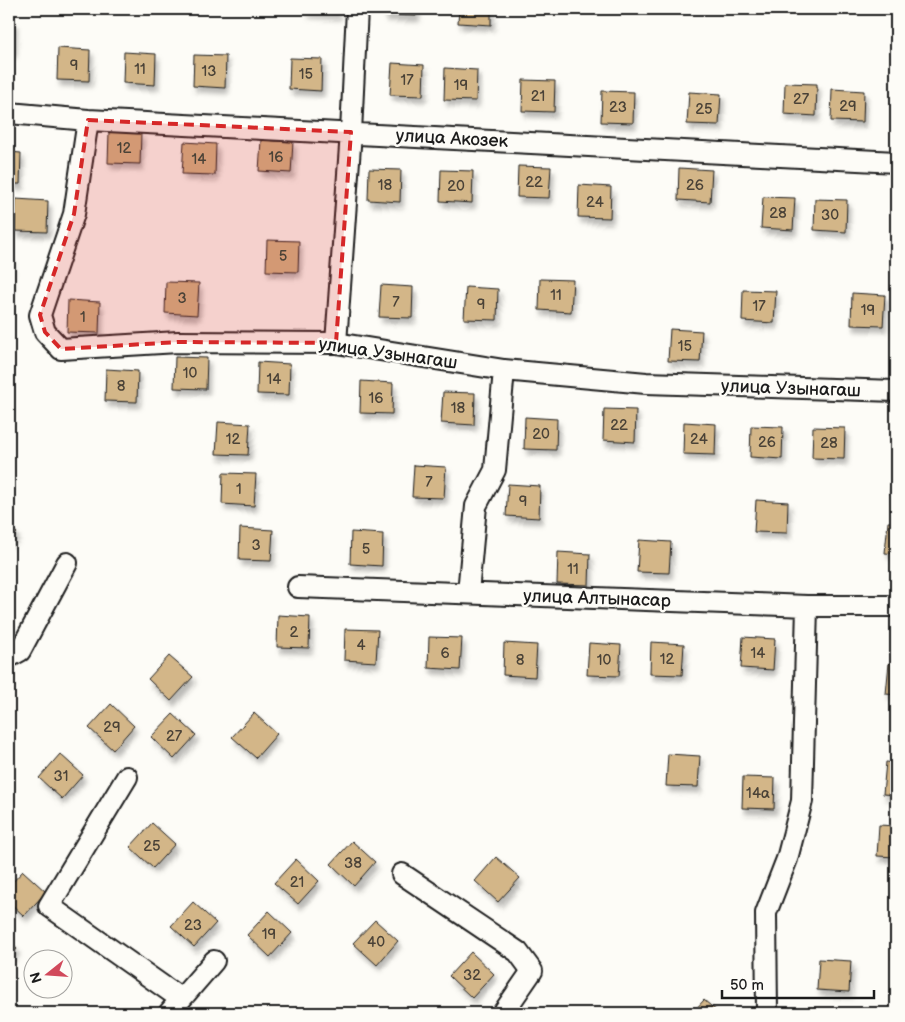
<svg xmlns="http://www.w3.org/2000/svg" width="905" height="1022" viewBox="0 0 905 1022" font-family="'Balsamiq Sans',sans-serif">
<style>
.building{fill:#d3b688;stroke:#1c1c1c;filter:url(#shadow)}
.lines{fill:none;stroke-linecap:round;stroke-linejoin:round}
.minor-casing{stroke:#1c1c1c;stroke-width:24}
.minor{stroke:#fdfcf7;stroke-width:20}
.marked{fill:#d62828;fill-opacity:0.2;stroke:#d62828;stroke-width:4;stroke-dasharray:10 6;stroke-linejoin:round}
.labels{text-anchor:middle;stroke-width:5;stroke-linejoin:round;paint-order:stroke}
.number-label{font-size:15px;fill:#4a4237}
.street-label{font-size:18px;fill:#1c1c1c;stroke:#fdfcf7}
</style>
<defs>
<filter id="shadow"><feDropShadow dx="3" dy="5.5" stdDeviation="2.5" flood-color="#0004"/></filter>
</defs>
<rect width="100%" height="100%" fill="#fdfcf7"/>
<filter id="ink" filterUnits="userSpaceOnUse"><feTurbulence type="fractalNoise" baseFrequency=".02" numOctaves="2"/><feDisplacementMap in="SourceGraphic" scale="10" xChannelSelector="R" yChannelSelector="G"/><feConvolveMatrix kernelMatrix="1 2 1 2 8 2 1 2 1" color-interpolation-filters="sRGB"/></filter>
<g filter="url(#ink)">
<path class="building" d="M 306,9 L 338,9 L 338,14 L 306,12 Z
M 384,9 L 417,9 L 416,16 L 384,15 Z
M 459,9 L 491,9 L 491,25 L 458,23 Z
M 9,21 L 14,21 L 13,52 L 9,52 Z
M 58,48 L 90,50 L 89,81 L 57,80 Z
M 124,52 L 156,54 L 155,85 L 123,83 Z
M 194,55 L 226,56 L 225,88 L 193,86 Z
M 290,58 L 322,59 L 321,91 L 289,89 Z
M 392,63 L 424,65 L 423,96 L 390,95 Z
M 445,68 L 477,70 L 476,101 L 444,100 Z
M 523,80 L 555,81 L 554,112 L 522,111 Z
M 785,83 L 817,84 L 816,116 L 784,114 Z
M 832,89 L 864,91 L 863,122 L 831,121 Z
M 602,91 L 634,92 L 633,123 L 601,122 Z
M 689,92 L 721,94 L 719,125 L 687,124 Z
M 109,132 L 141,133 L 140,164 L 108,163 Z
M 261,140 L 293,142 L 291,173 L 259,171 Z
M 184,142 L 216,144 L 215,175 L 182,174 Z
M 9,152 L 21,153 L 20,184 L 9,184 Z
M 518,166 L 551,167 L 549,198 L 517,197 Z
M 679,168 L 712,170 L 710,202 L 678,200 Z
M 369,169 L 401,170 L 400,202 L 368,200 Z
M 441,170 L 473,171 L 472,203 L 440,201 Z
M 579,185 L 611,187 L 610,218 L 578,217 Z
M 763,197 L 795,198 L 793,230 L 761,228 Z
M 16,199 L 48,201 L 47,232 L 15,231 Z
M 815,199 L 847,200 L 846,232 L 814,230 Z
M 267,240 L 299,241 L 298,272 L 266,271 Z
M 9,257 L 11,257 L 10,289 L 9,289 Z
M 540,279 L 573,280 L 571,312 L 539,310 Z
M 166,282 L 199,283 L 197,315 L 165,313 Z
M 381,285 L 413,287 L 412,318 L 379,317 Z
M 466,287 L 498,289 L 497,320 L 464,319 Z
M 743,290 L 776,291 L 774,323 L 742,321 Z
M 852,293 L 885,295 L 883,326 L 851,325 Z
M 893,299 L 896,299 L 896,331 L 892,330 Z
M 68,300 L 100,302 L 99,333 L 67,332 Z
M 670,329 L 702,331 L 700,362 L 668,361 Z
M 175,357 L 207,358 L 206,389 L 174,388 Z
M 258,362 L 290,364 L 289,395 L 257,394 Z
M 106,369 L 138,371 L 137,402 L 105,401 Z
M 361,381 L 393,383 L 392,414 L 360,413 Z
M 443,392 L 475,393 L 474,425 L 441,423 Z
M 604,409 L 636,410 L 635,442 L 603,440 Z
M 525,417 L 557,419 L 556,450 L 524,449 Z
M 218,422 L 250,424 L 248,455 L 216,454 Z
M 684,422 L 716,424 L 715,455 L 683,454 Z
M 751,426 L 783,427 L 782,459 L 750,457 Z
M 813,427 L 845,428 L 844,459 L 812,458 Z
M 892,463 L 896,463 L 896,495 L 890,494 Z
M 414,465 L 446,467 L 444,498 L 412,497 Z
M 223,473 L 256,474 L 254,506 L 222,504 Z
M 508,484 L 540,486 L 539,518 L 506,516 Z
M 756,500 L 788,502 L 787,533 L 754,532 Z
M 888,522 L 896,522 L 896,554 L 885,553 Z
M 9,526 L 17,533 L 9,542 Z
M 240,528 L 273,530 L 271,561 L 239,560 Z
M 351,532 L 383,534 L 382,566 L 350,564 Z
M 639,540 L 671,542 L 669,573 L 637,572 Z
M 558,552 L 590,554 L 589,585 L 557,584 Z
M 278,615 L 310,617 L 309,648 L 277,647 Z
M 345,629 L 378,630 L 376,662 L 344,660 Z
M 429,637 L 462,638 L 460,670 L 428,668 Z
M 743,637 L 775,639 L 773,670 L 741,668 Z
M 651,642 L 684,644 L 682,675 L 650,674 Z
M 504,643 L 537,645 L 535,677 L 503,675 Z
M 589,643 L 621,645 L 619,676 L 587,675 Z
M 169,656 L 193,677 L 171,701 L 148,679 Z
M 889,663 L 896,663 L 896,695 L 886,694 Z
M 111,704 L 134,726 L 113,750 L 89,728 Z
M 254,713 L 277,734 L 256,758 L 232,737 Z
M 173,714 L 196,735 L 174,759 L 151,737 Z
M 60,754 L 83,775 L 62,799 L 39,778 Z
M 668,754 L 700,756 L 698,787 L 666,786 Z
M 886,762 L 896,763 L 896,795 L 883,794 Z
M 743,777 L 775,778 L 774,809 L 742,808 Z
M 152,823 L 175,844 L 153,868 L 130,847 Z
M 879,825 L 896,826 L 896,857 L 877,856 Z
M 352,841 L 375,862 L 354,886 L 331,864 Z
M 496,857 L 520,878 L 498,902 L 475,881 Z
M 296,859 L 319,881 L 298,904 L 274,883 Z
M 23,871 L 46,892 L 24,916 L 9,902 L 9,886 Z
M 193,902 L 216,923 L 194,947 L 171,926 Z
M 269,911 L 292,933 L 270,957 L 247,935 Z
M 375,920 L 398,941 L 377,965 L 353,943 Z
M 894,929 L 896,929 L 896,960 L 892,960 Z
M 9,941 L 17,949 L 9,958 Z
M 471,952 L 494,974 L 472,998 L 449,976 Z
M 819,959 L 851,961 L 849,992 L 817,990 Z
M 704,1000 L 719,1013 L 692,1013 Z"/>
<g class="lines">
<g class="minor-casing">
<path id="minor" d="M 9,113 L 88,120 L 896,162
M 88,120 L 74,214 L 40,315 L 45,332 L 61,349 L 178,342 L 336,343 L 504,370 L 646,383 L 896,391
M 336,343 L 351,132 L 357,9
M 298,587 L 807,606 L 896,606
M 468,593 L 476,506 L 495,470 L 504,370
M 9,657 L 20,651 L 67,563
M 127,777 L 49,906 L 181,999
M 402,874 L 518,952 L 532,971 L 503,1013
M 169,1013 L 214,961
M 767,1013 L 766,913 L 787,859 L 802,801 L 807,606"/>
</g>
<use href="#minor" class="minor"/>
</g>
</g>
<path class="marked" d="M 88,120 L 351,132 L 336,343 L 178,342 L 61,349 L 45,332 L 40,315 L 74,214 Z"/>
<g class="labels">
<g class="number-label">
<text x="74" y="70">9</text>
<text x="140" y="74">11</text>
<text x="209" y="76">13</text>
<text x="306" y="79">15</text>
<text x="407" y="85">17</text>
<text x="461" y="90">19</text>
<text x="538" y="101">21</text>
<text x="801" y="104">27</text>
<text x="848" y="111">29</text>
<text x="618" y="112">23</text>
<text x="704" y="114">25</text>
<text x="124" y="153">12</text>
<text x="276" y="162">16</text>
<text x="199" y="164">14</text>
<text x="534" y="187">22</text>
<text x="385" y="190">18</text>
<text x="695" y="190">26</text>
<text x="456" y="191">20</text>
<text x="595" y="207">24</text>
<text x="778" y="218">28</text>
<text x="830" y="220">30</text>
<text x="283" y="261">5</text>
<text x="556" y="300">11</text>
<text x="182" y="303">3</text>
<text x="396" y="307">7</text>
<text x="481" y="309">9</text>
<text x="759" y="311">17</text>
<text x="868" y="315">19</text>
<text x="83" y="322">1</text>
<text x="685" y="351">15</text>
<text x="190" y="378">10</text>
<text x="274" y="384">14</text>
<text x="121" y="391">8</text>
<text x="376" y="403">16</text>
<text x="458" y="413">18</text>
<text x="619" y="430">22</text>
<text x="541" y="439">20</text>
<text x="233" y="444">12</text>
<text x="699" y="444">24</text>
<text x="767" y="447">26</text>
<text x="829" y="448">28</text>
<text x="429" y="487">7</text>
<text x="239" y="494">1</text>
<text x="523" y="506">9</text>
<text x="256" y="550">3</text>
<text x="366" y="554">5</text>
<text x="573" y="574">11</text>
<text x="294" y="637">2</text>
<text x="361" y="650">4</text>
<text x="445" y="658">6</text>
<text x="758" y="658">14</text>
<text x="667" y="664">12</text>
<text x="520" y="665">8</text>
<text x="604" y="665">10</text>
<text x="112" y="732">29</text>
<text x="174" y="741">27</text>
<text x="61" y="781">31</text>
<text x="758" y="798">14а</text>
<text x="152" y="851">25</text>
<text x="353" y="868">38</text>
<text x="297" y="887">21</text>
<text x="193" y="930">23</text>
<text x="269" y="939">19</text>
<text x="376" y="947">40</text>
<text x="472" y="980">32</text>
</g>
<g class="street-label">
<text transform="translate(452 138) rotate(3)" y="6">улица Акозек</text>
<text transform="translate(388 353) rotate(8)" y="6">улица Узынагаш</text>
<text transform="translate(791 388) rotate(2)" y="6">улица Узынагаш</text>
<text transform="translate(597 598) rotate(2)" y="6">улица Алтынасар</text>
</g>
</g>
<rect width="905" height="1022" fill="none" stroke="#fdfcf7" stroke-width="30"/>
<rect x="15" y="15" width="875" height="992" fill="none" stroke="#1c1c1c" stroke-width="2" filter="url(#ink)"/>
<g transform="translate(48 974) rotate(253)"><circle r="24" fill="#fdfcf7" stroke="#a3a29f"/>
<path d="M0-4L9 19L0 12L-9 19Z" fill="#d1495b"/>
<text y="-8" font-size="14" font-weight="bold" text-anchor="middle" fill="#1c1c1c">N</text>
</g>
<path d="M722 990v8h152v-8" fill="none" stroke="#1c1c1c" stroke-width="2.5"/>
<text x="730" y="990" font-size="15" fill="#1c1c1c" stroke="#fdfcf7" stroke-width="4" paint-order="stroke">50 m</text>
</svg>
